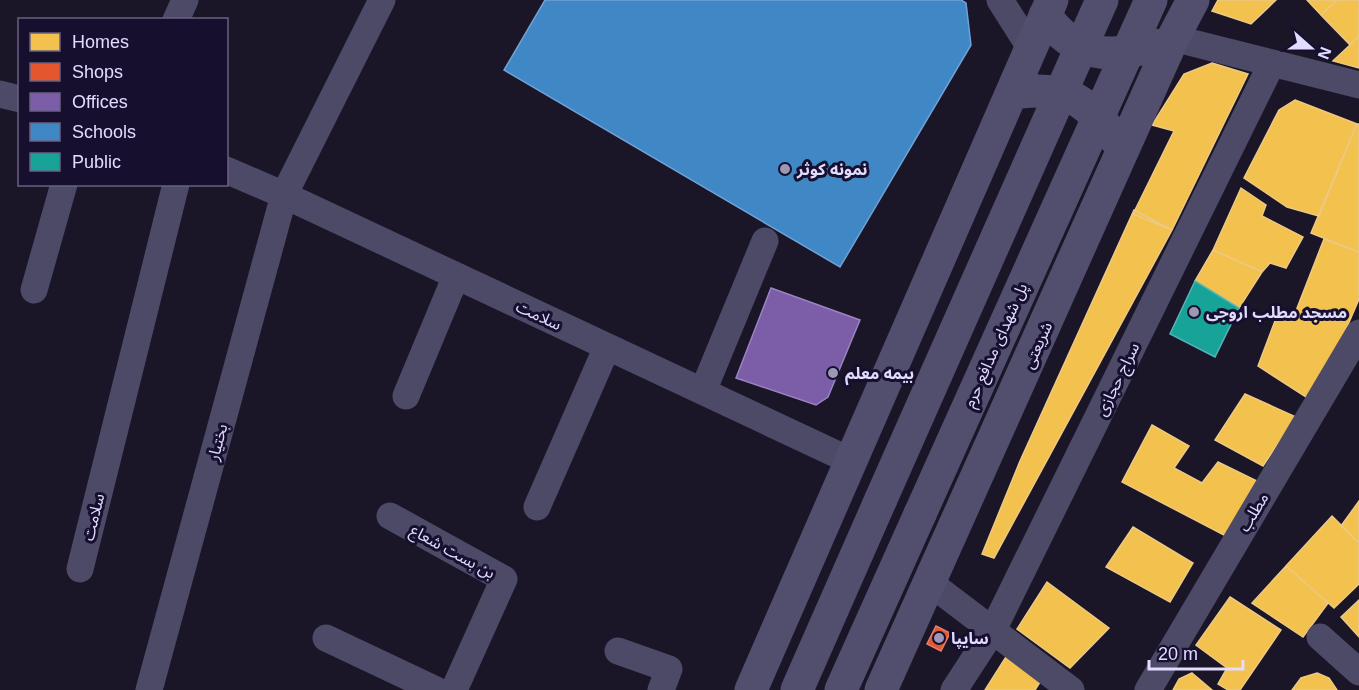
<svg xmlns="http://www.w3.org/2000/svg" width="1359" height="690" viewBox="0 0 1359 690" font-family="Arial,'Noto Sans Arabic',sans-serif">
<style>
.homes{fill:#f2c14e;stroke:#edc983;stroke-width:1.5}
.shops{fill:#e4572e;stroke:#e37f6d;stroke-width:1.5}
.offices{fill:#7b5ea7;stroke:#9a84c1;stroke-width:1.5}
.schools{fill:#3f88c5;stroke:#70a1d6;stroke-width:1.5}
.public{fill:#17a398;stroke:#54b4b7;stroke-width:1.5}
.lines{fill:none;stroke-linecap:round;stroke-linejoin:round}
.minor{stroke:#4d4a68;stroke-width:27}
.secondary{stroke:#524e6e;stroke-width:33}
.secondary-bridge{stroke:#524e6e;stroke-width:33}
.poi-dot{fill:#9c97b3;stroke:#160f2e;stroke-width:2}
.labels{text-anchor:middle;stroke-width:6;stroke-linejoin:round;paint-order:stroke}
.poi-label{font-size:16px;font-weight:bold;fill:#e2dcff;stroke:#160f2e;text-anchor:start}
.street-label{font-size:16px;fill:#e2dcff;stroke:#160f2e}
</style>
<rect width="100%" height="100%" fill="#1a1627"/>
<path class="homes" d="M 1218,0 L 1276,0 L 1251,24 L 1212,11 Z
M 1307,0 L 1337,0 L 1321,15 Z
M 1337,0 L 1359,0 L 1359,36 L 1350,45 L 1321,15 Z
M 1359,36 L 1359,68 L 1333,61 L 1350,45 Z
M 1212,63 L 1248,74 L 1172,230 L 1133,214 L 1174,131 L 1152,125 L 1184,74 Z
M 1295,100 L 1357,124 L 1319,216 L 1287,207 L 1244,178 L 1279,110 Z
M 1357,124 L 1359,124 L 1359,252 L 1311,233 Z
M 1241,188 L 1266,205 L 1262,216 L 1303,237 L 1286,268 L 1270,263 L 1262,272 L 1213,250 Z
M 1134,210 L 1172,230 L 994,558 L 982,554 L 1020,461 Z
M 1324,239 L 1359,252 L 1359,299 L 1338,348 L 1309,399 L 1258,366 L 1278,313 L 1292,321 Z
M 1213,250 L 1262,272 L 1239,308 L 1195,281 Z
M 1245,394 L 1296,417 L 1263,466 L 1215,440 Z
M 1152,425 L 1189,446 L 1174,468 L 1202,483 L 1218,462 L 1259,482 L 1224,535 L 1122,482 Z
M 1359,501 L 1359,543 L 1341,526 Z
M 1332,516 L 1359,543 L 1359,584 L 1334,608 L 1286,566 Z
M 1133,527 L 1193,563 L 1170,602 L 1106,567 Z
M 1286,566 L 1328,603 L 1303,637 L 1252,603 Z
M 1047,582 L 1109,628 L 1070,668 L 1017,629 Z
M 1230,597 L 1281,630 L 1240,690 L 1228,690 L 1218,684 L 1227,668 L 1196,645 Z
M 1359,600 L 1359,637 L 1341,617 Z
M 1009,652 L 1042,679 L 1035,690 L 985,690 Z
M 1192,673 L 1212,690 L 1173,690 L 1179,679 Z
M 1317,673 L 1329,678 L 1337,690 L 1292,690 L 1301,678 Z"/>
<path class="shops" d="M 936,626 L 950,633 L 941,651 L 927,644 Z"/>
<path class="offices" d="M 771,288 L 860,320 L 828,397 L 816,405 L 736,378 Z"/>
<path class="schools" d="M 545,0 L 961,0 L 966,3 L 971,45 L 840,267 L 504,70 Z"/>
<path class="public" d="M 1195,281 L 1239,308 L 1215,357 L 1170,334 Z"/>
<g class="lines">
<path class="minor" d="M 1000,0 L 1031,49
M 176,20 L 185,0
M 1173,38 L 1359,85
M 0,94 L 20,99
M 226,170 L 284,195 L 851,461
M 34,290 L 64,184
M 703,391 L 765,241
M 406,396 L 456,276
M 537,507 L 607,347
M 390,516 L 504,579 L 454,690
M 80,569 L 176,184
M 930,583 L 1071,690
M 1320,637 L 1359,672
M 326,638 L 436,690
M 618,651 L 669,669 L 661,690
M 149,690 L 284,195 L 382,0
M 954,690 L 993,630 L 1272,63
M 1148,690 L 1359,333"/>
<path class="secondary" d="M 1045,15 C 1074,56 1109,60 1154,45
M 1013,93 C 1064,85 1086,98 1116,140
M 751,690 L 1052,0
M 797,690 L 881,499
M 841,690 L 920,514
M 881,690 L 1173,38 L 1193,0"/>
<path class="secondary-bridge" d="M 881,499 L 1102,0
M 920,514 L 1151,0"/>
</g>
<g class="poi-dot">
<circle cx="785" cy="169" r="6"/>
<circle cx="1194" cy="312" r="6"/>
<circle cx="833" cy="373" r="6"/>
<circle cx="939" cy="638" r="6"/>
</g>
<g class="labels">
<g class="poi-label">
<text x="797" y="175">نمونه کوثر</text>
<text x="1206" y="318">مسجد مطلب اروجی</text>
<text x="845" y="379">بیمه معلم</text>
<text x="951" y="644">سایپا</text>
</g>
<g class="street-label">
<text transform="translate(539 315) rotate(25)" y="6">سلامت</text>
<text transform="translate(995 345) rotate(-66)" y="6">پل شهدای مدافع حرم</text>
<text transform="translate(1037 345) rotate(-66)" y="6">شریعتی</text>
<text transform="translate(1117 379) rotate(-64)" y="6">سراج حجازی</text>
<text transform="translate(217 442) rotate(-75)" y="6">بختیار</text>
<text transform="translate(1253 512) rotate(-59)" y="6">مطلب</text>
<text transform="translate(93 517) rotate(-76)" y="6">سلامت</text>
<text transform="translate(453 551) rotate(29)" y="6">بن بست شعاع</text>
</g>
</g>
<rect x="18" y="18" width="210" height="168" fill="#160f2e" stroke="#686182" stroke-width="1.5"/>
<rect x="30" y="33" width="30" height="18" fill="#f2c14e" stroke="#686182" stroke-width="1.5"/>
<text x="72" y="48" font-size="18" fill="#e2dcff">Homes</text>
<rect x="30" y="63" width="30" height="18" fill="#e4572e" stroke="#686182" stroke-width="1.5"/>
<text x="72" y="78" font-size="18" fill="#e2dcff">Shops</text>
<rect x="30" y="93" width="30" height="18" fill="#7b5ea7" stroke="#686182" stroke-width="1.5"/>
<text x="72" y="108" font-size="18" fill="#e2dcff">Offices</text>
<rect x="30" y="123" width="30" height="18" fill="#3f88c5" stroke="#686182" stroke-width="1.5"/>
<text x="72" y="138" font-size="18" fill="#e2dcff">Schools</text>
<rect x="30" y="153" width="30" height="18" fill="#17a398" stroke="#686182" stroke-width="1.5"/>
<text x="72" y="168" font-size="18" fill="#e2dcff">Public</text>
<g transform="translate(1311 48) rotate(111)" stroke="#160f2e" stroke-width="4.5" paint-order="stroke">
<path d="M0-4.5L10 22L0 15L-10 22Z" fill="#e2dcff"/>
<text y="-9" font-size="16" font-weight="bold" text-anchor="middle" fill="#e2dcff">N</text>
</g>
<path d="M1149 660v9h94v-9" fill="none" stroke="#e2dcff" stroke-width="3"/>
<text x="1158" y="660" font-size="18" fill="#e2dcff" stroke="#160f2e" stroke-width="4.5" paint-order="stroke">20 m</text>
</svg>
